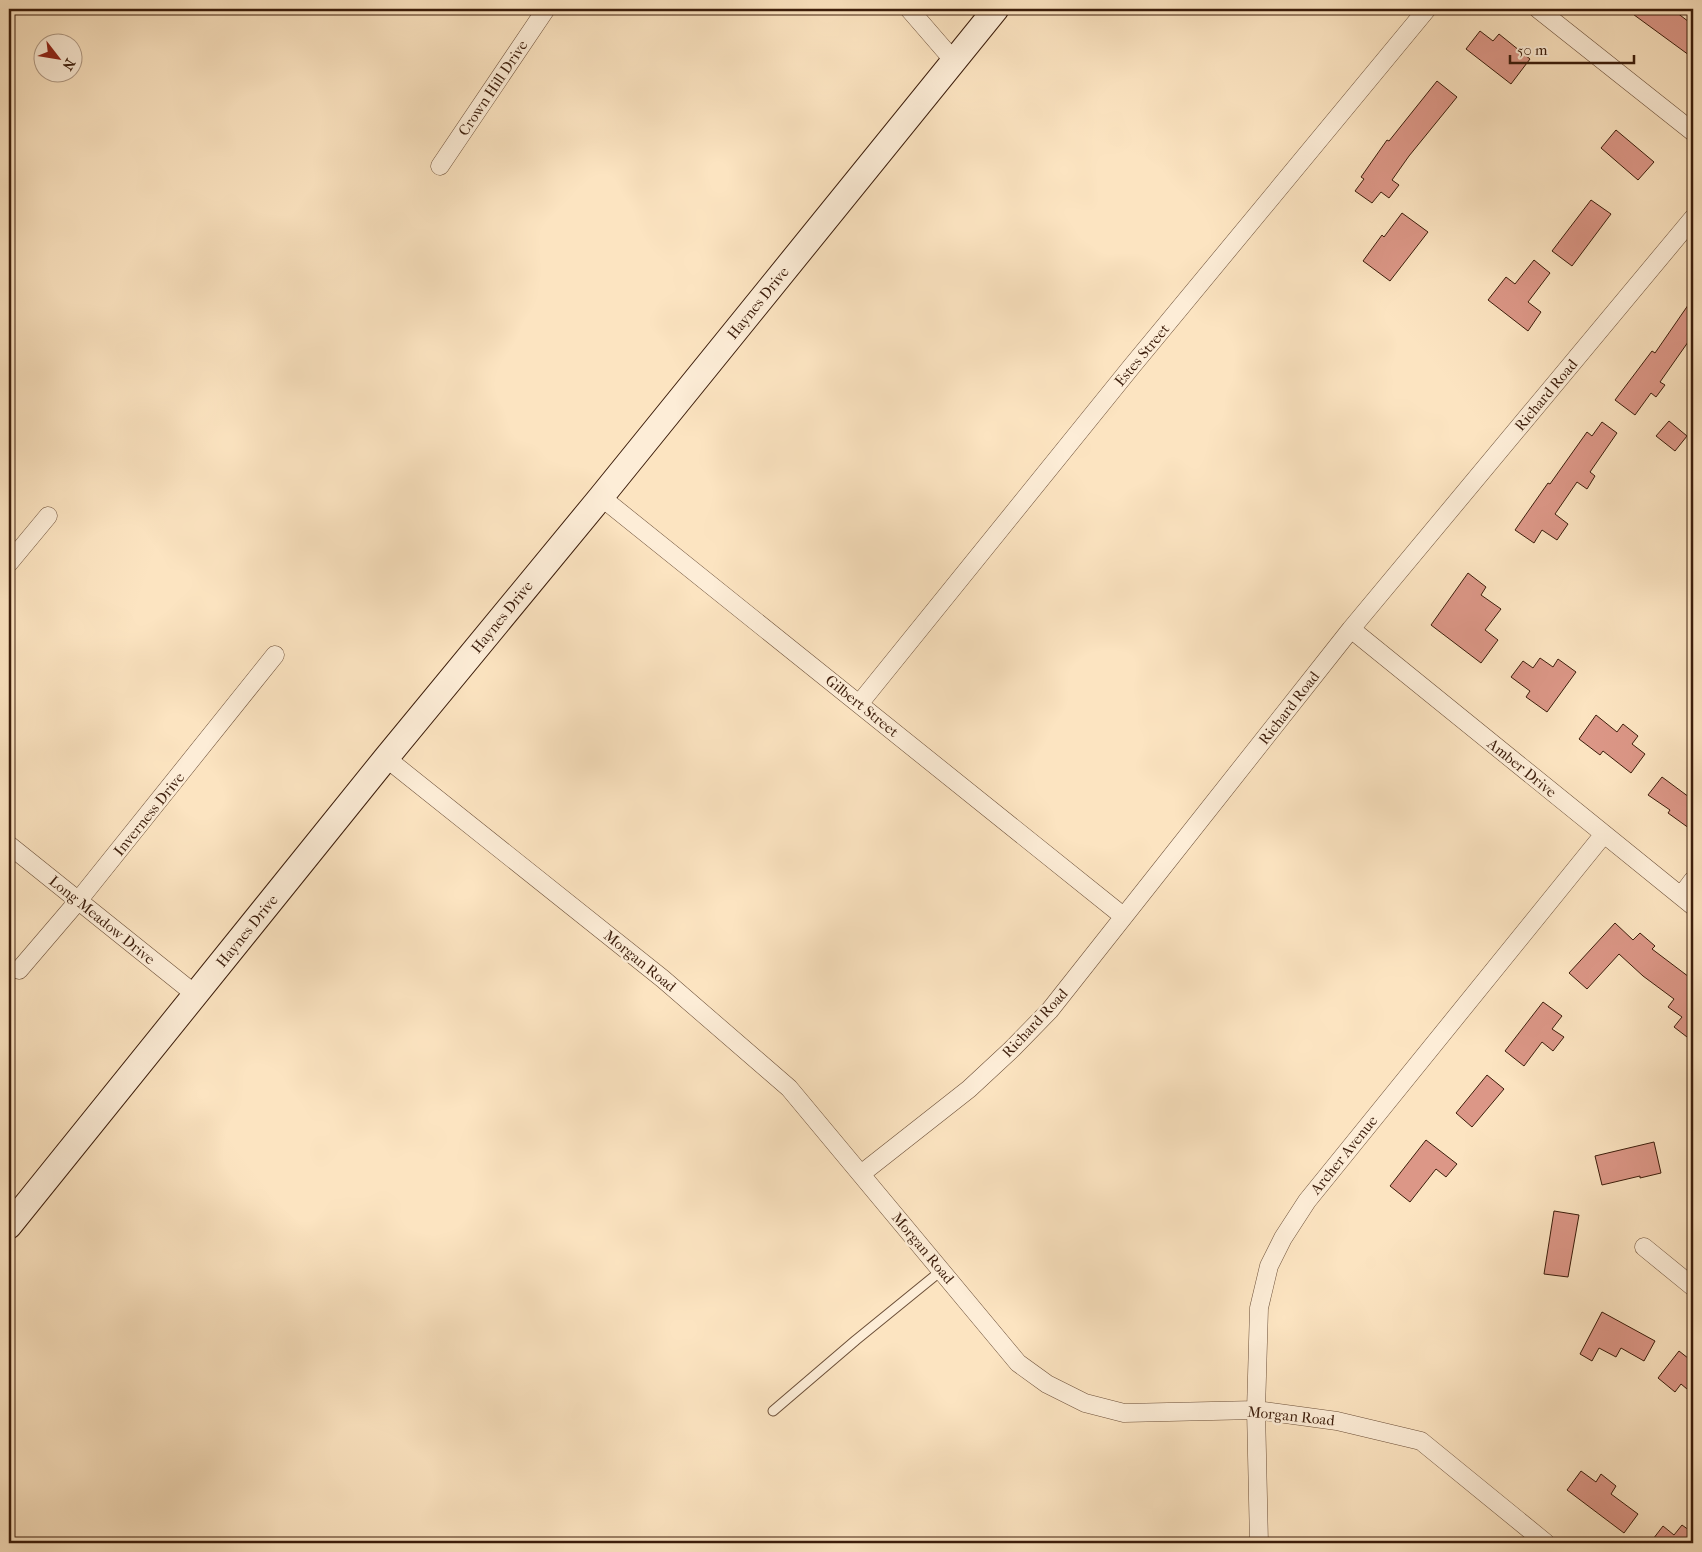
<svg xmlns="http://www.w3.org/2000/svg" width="1702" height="1552" viewBox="0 0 1702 1552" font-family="'IM FELL French Canon',serif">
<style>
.building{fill:#dc9787;stroke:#3c1d0b}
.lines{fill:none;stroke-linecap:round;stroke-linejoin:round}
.lane-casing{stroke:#6c4f38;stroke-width:11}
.street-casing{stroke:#6c4f38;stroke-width:19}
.secondary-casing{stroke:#3c1d0b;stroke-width:27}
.lane{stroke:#fdedd7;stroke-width:9}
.street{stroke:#fdedd7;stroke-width:18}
.secondary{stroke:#fdedd7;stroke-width:25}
.labels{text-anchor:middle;stroke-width:5;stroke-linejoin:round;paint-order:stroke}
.street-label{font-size:15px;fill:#3c1d0b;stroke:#fdedd7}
</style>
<rect width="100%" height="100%" fill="#fce4c1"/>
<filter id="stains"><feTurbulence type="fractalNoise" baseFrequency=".004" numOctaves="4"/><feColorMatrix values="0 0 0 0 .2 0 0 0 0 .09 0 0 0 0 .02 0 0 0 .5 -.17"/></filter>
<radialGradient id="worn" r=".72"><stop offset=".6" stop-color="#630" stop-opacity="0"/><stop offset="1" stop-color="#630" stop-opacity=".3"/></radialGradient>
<path class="building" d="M 1626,9 L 1672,9 L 1693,25 L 1693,58 Z
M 1480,31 L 1493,41 L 1499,34 L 1530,59 L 1511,84 L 1466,49 Z
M 1437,81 L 1457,97 L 1409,156 L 1392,180 L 1399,185 L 1389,198 L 1381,192 L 1372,203 L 1355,191 L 1364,179 L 1361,177 L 1387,140 L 1389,141 Z
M 1616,130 L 1654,162 L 1638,180 L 1601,148 Z
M 1591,200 L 1611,214 L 1572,266 L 1552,251 Z
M 1402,213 L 1428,232 L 1390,281 L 1363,261 L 1382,235 L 1384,237 Z
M 1534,260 L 1550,273 L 1528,302 L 1541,312 L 1528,331 L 1488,300 L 1506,277 L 1515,284 Z
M 1693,298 L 1693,335 L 1660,382 L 1665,385 L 1656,397 L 1651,393 L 1635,415 L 1615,400 L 1652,351 L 1655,353 Z
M 1669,421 L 1687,436 L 1675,451 L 1656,436 Z
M 1602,422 L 1617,433 L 1590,472 L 1595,476 L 1587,489 L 1577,482 L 1555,514 L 1568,524 L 1557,540 L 1542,530 L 1534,543 L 1515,530 L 1548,483 L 1550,484 L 1587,432 L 1592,436 Z
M 1468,573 L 1486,587 L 1481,595 L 1501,609 L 1485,630 L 1498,640 L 1481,663 L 1431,625 Z
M 1540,658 L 1553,667 L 1558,659 L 1576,672 L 1547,712 L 1526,697 L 1530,691 L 1511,677 L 1523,661 L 1533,668 Z
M 1596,715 L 1617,732 L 1623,724 L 1638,736 L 1632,744 L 1645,754 L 1631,773 L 1603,751 L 1600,755 L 1579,739 Z
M 1662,777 L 1693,800 L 1693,831 L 1668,813 L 1670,810 L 1648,795 Z
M 1615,923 L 1633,940 L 1640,933 L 1655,946 L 1652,949 L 1693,980 L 1693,1028 L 1687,1037 L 1674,1027 L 1682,1017 L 1668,1007 L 1674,999 L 1643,976 L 1619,954 L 1587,989 L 1569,973 Z
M 1543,1002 L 1562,1016 L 1552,1029 L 1564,1037 L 1553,1051 L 1542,1042 L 1524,1066 L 1505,1051 Z
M 1487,1075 L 1504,1089 L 1472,1127 L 1456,1113 Z
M 1426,1140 L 1457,1164 L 1446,1177 L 1436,1169 L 1410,1202 L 1390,1186 Z
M 1654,1142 L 1661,1173 L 1640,1178 L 1640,1176 L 1602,1185 L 1595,1156 Z
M 1554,1211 L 1579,1215 L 1568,1277 L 1544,1274 Z
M 1602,1312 L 1655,1341 L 1644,1361 L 1621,1348 L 1616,1357 L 1599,1348 L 1592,1361 L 1580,1354 Z
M 1679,1351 L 1693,1362 L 1693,1394 L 1681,1384 L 1675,1392 L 1658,1378 Z
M 1581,1471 L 1596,1482 L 1601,1474 L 1616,1486 L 1611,1494 L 1638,1514 L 1624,1533 L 1567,1490 Z
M 1682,1525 L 1693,1533 L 1693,1543 L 1650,1543 L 1663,1526 L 1674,1535 Z"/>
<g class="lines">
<g class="lane-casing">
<path id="lane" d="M 773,1411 L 856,1340 L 942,1270"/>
</g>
<g class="street-casing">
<path id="street" d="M 909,9 L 954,61
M 1538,9 L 1693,132
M 440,166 L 546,9
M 601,497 L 1123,916
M 9,563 L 48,516
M 1351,629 L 1693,906
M 859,704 L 1132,366 L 1427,9
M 386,758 L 663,979 L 789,1088 L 1018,1363 L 1047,1384 L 1085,1403 L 1124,1413 L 1256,1410 L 1337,1421 L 1421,1441 L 1546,1543
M 9,845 L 196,995
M 1681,896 L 1693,880
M 19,970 L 78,901 L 275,655
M 861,1174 L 969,1089 L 1012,1049 L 1050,1010 L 1351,629 L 1693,218
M 1644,1247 L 1693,1287
M 1259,1543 L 1256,1410 L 1259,1308 L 1269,1266 L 1283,1238 L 1307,1201 L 1604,834"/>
</g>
<g class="secondary-casing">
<path id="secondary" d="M 9,1226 L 386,758 L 601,497 L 996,9"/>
</g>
<use href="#lane" class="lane"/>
<use href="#street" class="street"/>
<use href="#secondary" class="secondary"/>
</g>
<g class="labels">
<g class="street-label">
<text transform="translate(493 88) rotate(-56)" y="5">Crown Hill Drive</text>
<text transform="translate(758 303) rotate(-51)" y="5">Haynes Drive</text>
<text transform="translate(1142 355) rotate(-50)" y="5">Estes Street</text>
<text transform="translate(1546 395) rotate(-50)" y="5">Richard Road</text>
<text transform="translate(502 617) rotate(-51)" y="5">Haynes Drive</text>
<text transform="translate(862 706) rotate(39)" y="5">Gilbert Street</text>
<text transform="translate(1289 708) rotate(-52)" y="5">Richard Road</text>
<text transform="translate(1522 768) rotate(39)" y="5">Amber Drive</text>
<text transform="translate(149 814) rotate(-51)" y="5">Inverness Drive</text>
<text transform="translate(102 920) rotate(39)" y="5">Long Meadow Drive</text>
<text transform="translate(247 931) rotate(-51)" y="5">Haynes Drive</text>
<text transform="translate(640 961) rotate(39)" y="5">Morgan Road</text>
<text transform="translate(1035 1023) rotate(-47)" y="5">Richard Road</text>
<text transform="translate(1344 1155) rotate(-51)" y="5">Archer Avenue</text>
<text transform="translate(923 1248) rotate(50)" y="5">Morgan Road</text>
<text transform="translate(1291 1416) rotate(6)" y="5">Morgan Road</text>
</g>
</g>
<rect width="1702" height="1552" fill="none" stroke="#fce4c1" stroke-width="30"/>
<rect x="10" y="10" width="1682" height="1532" fill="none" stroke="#3c1d0b" stroke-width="2.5"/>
<rect x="15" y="15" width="1672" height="1522" fill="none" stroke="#3c1d0b"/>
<g transform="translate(58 58) rotate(121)"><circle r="24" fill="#fdedd7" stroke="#b09a85"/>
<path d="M0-4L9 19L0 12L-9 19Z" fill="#8f2418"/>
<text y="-8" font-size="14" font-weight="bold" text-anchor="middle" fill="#3c1d0b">N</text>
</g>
<path d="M1510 55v8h124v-8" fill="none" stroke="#3c1d0b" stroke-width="2.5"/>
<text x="1517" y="55" font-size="15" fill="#3c1d0b" stroke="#fdedd7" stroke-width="4" paint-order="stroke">50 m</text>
<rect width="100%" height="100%" filter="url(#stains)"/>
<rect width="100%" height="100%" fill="url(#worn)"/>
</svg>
